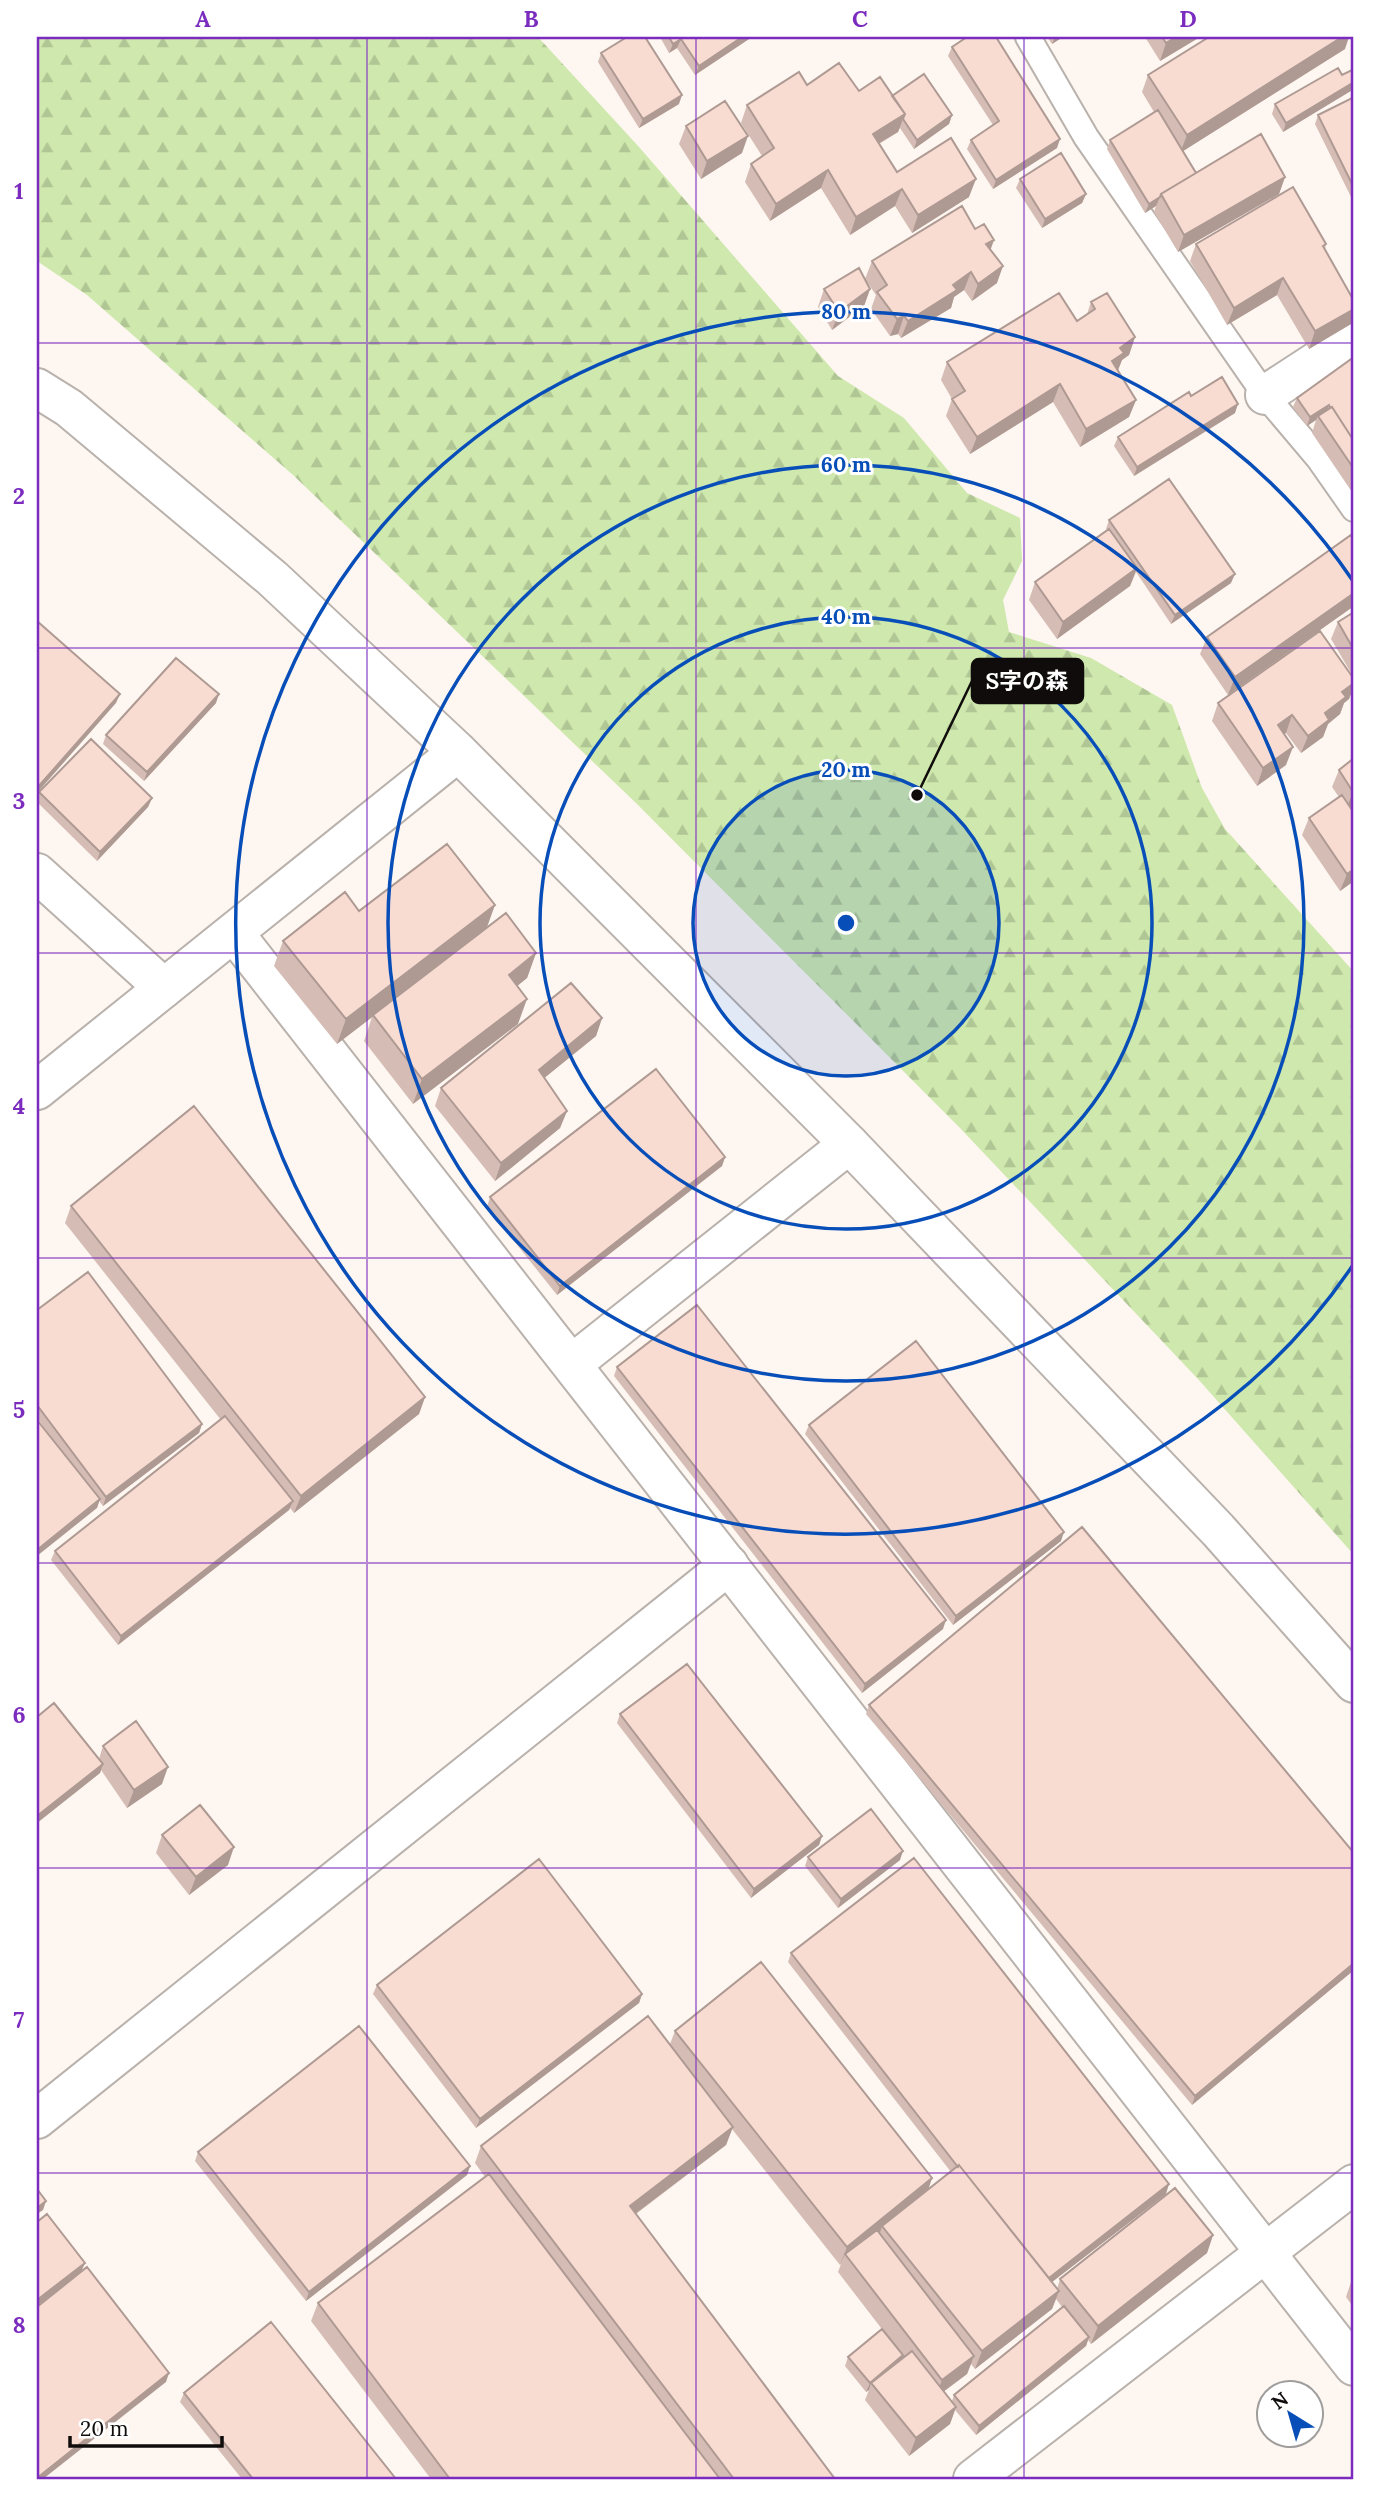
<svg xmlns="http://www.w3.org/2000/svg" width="1391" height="2516" viewBox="0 0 1391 2516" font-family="Lora,'Noto Sans JP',serif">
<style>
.forest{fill:url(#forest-firs)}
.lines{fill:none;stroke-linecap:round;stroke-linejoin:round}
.service-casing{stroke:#b9b1ac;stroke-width:28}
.minor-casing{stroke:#b9b1ac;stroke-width:42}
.tertiary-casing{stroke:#b9b1ac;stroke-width:42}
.service{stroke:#fff;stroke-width:24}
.minor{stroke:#fff;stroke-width:38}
.tertiary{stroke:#fff;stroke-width:38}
.wall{fill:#d5bdb5;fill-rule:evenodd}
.shaded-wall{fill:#ae9a93}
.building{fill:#f8dcd2;stroke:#ae9a93;stroke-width:2}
.grid{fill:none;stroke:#7b2cbf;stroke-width:2;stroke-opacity:0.55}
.ring{fill:none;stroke:#084eb9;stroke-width:3.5}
.centre{fill:#084eb9;stroke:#fff;stroke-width:3.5}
.ring-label{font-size:21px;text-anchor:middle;font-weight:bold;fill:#084eb9;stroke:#fff;stroke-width:6;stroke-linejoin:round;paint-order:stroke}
.leader{fill:none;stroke:#0f0c0b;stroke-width:2.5}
.callout-dot{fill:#0f0c0b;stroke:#fff;stroke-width:2.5}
.callout{fill:#0f0c0b;stroke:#0f0c0b;stroke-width:2.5}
.callout-label{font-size:23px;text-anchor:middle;font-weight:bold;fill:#fff}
.neatline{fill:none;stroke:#7b2cbf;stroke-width:2.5}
.grid-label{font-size:23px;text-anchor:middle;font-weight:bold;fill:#7b2cbf}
</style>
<defs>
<pattern id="forest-firs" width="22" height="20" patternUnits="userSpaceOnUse" patternTransform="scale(1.75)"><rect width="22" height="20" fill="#cee8ad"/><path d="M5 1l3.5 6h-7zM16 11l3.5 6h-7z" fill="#b0c694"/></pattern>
</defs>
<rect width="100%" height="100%" fill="#fef6f0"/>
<path class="forest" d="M 37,37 L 538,37 L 639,147 L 838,376 L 904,418 L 967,493 L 1020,518 L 1022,561 L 1003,600 L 1009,632 L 1091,658 L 1172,705 L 1202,788 L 1225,829 L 1354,972 L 1354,1555 L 1198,1379 L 960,1128 L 635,802 L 293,475 L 87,295 L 37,261 Z"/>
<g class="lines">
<g class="service-casing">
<path id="service" d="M 1028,37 L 1086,137 L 1265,395 L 1319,459 L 1354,509"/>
</g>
<g class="minor-casing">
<path id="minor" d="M 1265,395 L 1354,337
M 37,873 L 164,988
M 234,933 L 1354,2366
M 572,1364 L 849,1144"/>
</g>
<g class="tertiary-casing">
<path id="tertiary" d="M 37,388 L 69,408 L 272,578 L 458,752 L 849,1144 L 1218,1530 L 1354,1683
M 37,1090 L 458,752
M 37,2119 L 729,1565
M 973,2479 L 1354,2184"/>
</g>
<use href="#service" class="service"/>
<use href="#minor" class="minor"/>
<use href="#tertiary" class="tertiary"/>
</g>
<path class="wall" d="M 660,37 L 752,37 L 695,75 L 677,48 L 669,53 Z
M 1047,37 L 1063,37 L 1052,44 Z
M 1145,37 L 1200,37 L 1160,61 Z
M 952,47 L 1057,148 L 993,189 L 967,149 L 971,140 L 993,125 L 948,56 Z
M 1345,49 L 1183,151 L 1196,173 L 1285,177 L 1279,194 L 1178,252 L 1154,212 L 1156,206 L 1145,213 L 1107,149 L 1110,140 L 1154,112 L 1142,92 L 1148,75 Z
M 601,53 L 679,104 L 639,128 L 598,62 Z
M 1354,70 L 1354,89 L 1283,132 L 1272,114 L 1275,104 Z
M 807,85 L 892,96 L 952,115 L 949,124 L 914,149 L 900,128 L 898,132 L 879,144 L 897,172 L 969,197 L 912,233 L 895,206 L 850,235 L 821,188 L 770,221 L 745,182 L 751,164 L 762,156 L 741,123 L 747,105 Z
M 1354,97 L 1354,203 L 1315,124 L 1318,115 Z
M 686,126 L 742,153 L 701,179 L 679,144 Z
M 1020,179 L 1086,194 L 1082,203 L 1042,228 L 1016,188 Z
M 975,229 L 991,249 L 997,283 L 972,301 L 964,290 L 954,297 L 951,308 L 901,338 L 898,334 L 890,336 L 871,309 L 876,295 L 865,279 L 872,261 Z
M 1196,244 L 1326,244 L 1325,249 L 1354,301 L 1354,315 L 1351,324 L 1309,349 L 1277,295 L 1227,325 L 1190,261 Z
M 824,289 L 870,289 L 864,306 L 832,330 L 818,307 Z
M 1091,302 L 1135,337 L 1129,355 L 1122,360 L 1118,370 L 1136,400 L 1129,417 L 1080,447 L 1053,402 L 970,454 L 946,416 L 952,399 L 941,380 L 947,362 L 1077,321 L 1087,314 Z
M 1354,357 L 1354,495 L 1312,433 L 1316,420 L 1307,426 L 1293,407 L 1297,398 Z
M 1191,396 L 1235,413 L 1134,476 L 1114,446 L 1118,437 Z
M 1109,520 L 1231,583 L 1171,624 L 1136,572 L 1130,586 L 1057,639 L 1029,600 L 1035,582 L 1107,530 L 1106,529 Z
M 1354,539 L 1354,606 L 1228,695 L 1200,654 L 1207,637 Z
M 1354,612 L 1354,678 L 1331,639 L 1338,622 Z
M 1354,679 L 1354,686 L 1349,699 L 1344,703 L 1340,714 L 1328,724 L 1323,737 L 1301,753 L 1286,733 L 1284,734 L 1286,765 L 1257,786 L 1212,721 L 1218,703 Z
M 216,703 L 144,781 L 103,744 L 106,735 Z
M 1354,758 L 1354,881 L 1340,891 L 1302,835 L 1309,818 L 1339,797 L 1332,787 L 1339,770 Z
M 39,792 L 152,798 L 148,807 L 97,861 L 37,802 Z
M 359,911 L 487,928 L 536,953 L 527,978 L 517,986 L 518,1024 L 413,1104 L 364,1041 L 372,1017 L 337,1044 L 274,966 L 283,941 Z
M 602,1018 L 596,1036 L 544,1078 L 567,1111 L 560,1128 L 495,1181 L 435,1106 L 441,1088 Z
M 725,1157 L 722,1166 L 557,1295 L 487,1207 L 490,1197 Z
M 71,1206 L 425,1397 L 419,1414 L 294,1513 L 290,1508 L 289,1510 L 118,1645 L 51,1560 L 55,1551 L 221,1420 L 65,1223 Z
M 37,1310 L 202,1424 L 199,1433 L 103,1506 L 99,1501 L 97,1508 L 59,1448 L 37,1418 Z
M 617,1367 L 943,1629 L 862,1693 L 614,1376 Z
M 809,1425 L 1061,1541 L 953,1625 L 805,1434 Z
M 869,1705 L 1354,1853 L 1354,1970 L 1192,2105 L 866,1714 Z
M 620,1714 L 822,1836 L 819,1845 L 751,1898 L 617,1723 Z
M 37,1717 L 99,1759 L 103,1746 L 162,1784 L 127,1808 L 101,1770 L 100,1773 L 37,1823 Z
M 162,1835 L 228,1865 L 189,1895 L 156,1853 Z
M 808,1857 L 900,1860 L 838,1908 L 805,1866 Z
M 791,1953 L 1166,2194 L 1052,2282 L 1057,2289 L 1060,2279 L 1213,2235 L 1207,2253 L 1091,2344 L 1088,2340 L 1086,2346 L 976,2435 L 955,2410 L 950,2424 L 909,2456 L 865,2400 L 869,2390 L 866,2392 L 845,2366 L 848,2357 L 888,2337 L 838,2272 L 841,2264 L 840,2265 L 732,2129 L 726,2145 L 636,2214 L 835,2479 L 431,2479 L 311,2321 L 318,2303 L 485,2177 L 475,2163 L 481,2146 L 670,2044 L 675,2031 L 932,2178 L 928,2190 L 951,2172 L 788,1962 ZM 1056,2299 L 1062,2307 L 954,2395 L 952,2401 L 944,2391 L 967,2374 L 971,2364 L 975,2369 L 1052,2309 Z
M 377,1985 L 642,1994 L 639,2003 L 476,2128 L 373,1994 Z
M 198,2152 L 470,2166 L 467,2175 L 306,2301 L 195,2161 Z
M 1354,2277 L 1354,2308 L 1346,2297 L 1352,2279 Z
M 184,2393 L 396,2479 L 242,2479 L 180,2402 Z"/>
<path class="shaded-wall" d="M 742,37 L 752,37 L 695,75 L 699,66 Z
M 1055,37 L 1063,37 L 1052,44 Z
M 1177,37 L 1200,37 L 1160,61 L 1166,43 Z
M 1342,37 L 1349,37 L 1345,49 L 1180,153 L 1187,135 Z
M 681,39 L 677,48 L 669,53 L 673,44 Z
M 1354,82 L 1354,89 L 1283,132 L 1286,123 Z
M 682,95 L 679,104 L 639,128 L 643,119 Z
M 905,114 L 898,132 L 866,151 L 873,134 Z
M 952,115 L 949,124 L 914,149 L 917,140 Z
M 748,136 L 742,153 L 701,179 L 707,161 Z
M 1060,139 L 1057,148 L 993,189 L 996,180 Z
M 828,170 L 821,188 L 770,221 L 776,204 Z
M 1285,177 L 1279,194 L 1178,252 L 1184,235 Z
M 976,179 L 969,197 L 912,233 L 918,215 Z
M 902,189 L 895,206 L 850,235 L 856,217 Z
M 1086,194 L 1082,203 L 1042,228 L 1045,219 Z
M 1160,197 L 1156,206 L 1145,213 L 1149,204 Z
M 994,240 L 988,257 L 986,244 Z
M 1003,266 L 997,283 L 972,301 L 978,284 Z
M 971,272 L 964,290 L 954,297 L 951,308 L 901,338 L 908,321 Z
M 1283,278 L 1277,295 L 1227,325 L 1234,308 Z
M 870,289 L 864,306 L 832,330 L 839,312 Z
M 1354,309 L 1354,315 L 1351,324 L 1309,349 L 1315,331 Z
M 904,316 L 898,334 L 890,336 L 897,319 Z
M 1135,337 L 1129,355 L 1122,360 L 1118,370 L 1112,361 L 1120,348 Z
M 1060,384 L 1053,402 L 970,454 L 977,437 Z
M 1136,400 L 1129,417 L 1080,447 L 1086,429 Z
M 1238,404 L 1235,413 L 1134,476 L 1137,467 Z
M 1329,405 L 1326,414 L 1318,416 L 1316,420 L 1307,426 L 1310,417 Z
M 1137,568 L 1130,586 L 1057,639 L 1063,622 Z
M 1235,574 L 1231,583 L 1171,624 L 1175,615 Z
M 1354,593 L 1354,606 L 1228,695 L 1235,677 Z
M 1354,683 L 1354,686 L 1349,699 L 1344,703 L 1340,714 L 1328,724 L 1323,737 L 1301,753 L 1308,736 L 1342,692 Z
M 120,694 L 116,703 L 37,793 L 37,788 Z
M 219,694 L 216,703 L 144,781 L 147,772 Z
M 1292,715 L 1286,733 L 1272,742 L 1278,725 Z
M 1293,747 L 1286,765 L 1257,786 L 1263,768 Z
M 1354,791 L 1354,804 L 1346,809 L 1353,792 Z
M 152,798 L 148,807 L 97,861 L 100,852 Z
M 1354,869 L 1354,881 L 1340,891 L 1347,874 Z
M 495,905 L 486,930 L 337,1044 L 346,1019 Z
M 536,953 L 527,978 L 500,1000 L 509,975 Z
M 527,999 L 518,1024 L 413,1104 L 422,1079 Z
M 602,1018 L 596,1036 L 532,1088 L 539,1070 Z
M 567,1111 L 560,1128 L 495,1181 L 501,1163 Z
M 725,1157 L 722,1166 L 557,1295 L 560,1286 Z
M 425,1397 L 419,1414 L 294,1513 L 301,1496 Z
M 202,1424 L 199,1433 L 103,1506 L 106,1497 Z
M 100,1499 L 97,1508 L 37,1556 L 37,1550 Z
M 293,1501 L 289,1510 L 118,1645 L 121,1636 Z
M 1064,1532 L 1061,1541 L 953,1625 L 956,1616 Z
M 946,1620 L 943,1629 L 862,1693 L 865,1684 Z
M 103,1764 L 100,1773 L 37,1823 L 37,1816 Z
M 168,1767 L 162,1784 L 127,1808 L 134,1790 Z
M 822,1836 L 819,1845 L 751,1898 L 754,1889 Z
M 234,1847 L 228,1865 L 189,1895 L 196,1877 Z
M 903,1851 L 900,1860 L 838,1908 L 841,1899 Z
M 1354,1963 L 1354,1970 L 1192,2105 L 1195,2096 Z
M 642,1994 L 639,2003 L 476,2128 L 480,2119 Z
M 733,2127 L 726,2145 L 623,2223 L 630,2206 Z
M 470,2166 L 467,2175 L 306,2301 L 309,2292 Z
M 932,2178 L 926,2196 L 882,2226 L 880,2233 L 845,2254 L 840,2265 L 847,2247 Z
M 1169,2184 L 1166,2194 L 1043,2289 L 1046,2280 Z
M 46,2201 L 43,2210 L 37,2214 L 37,2208 Z
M 1213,2235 L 1207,2253 L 1091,2344 L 1098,2326 Z
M 85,2263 L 81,2272 L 37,2306 L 37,2300 Z
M 1059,2291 L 1052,2309 L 975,2369 L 982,2351 Z
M 1089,2337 L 1086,2346 L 976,2435 L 979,2426 Z
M 903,2355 L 900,2364 L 871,2383 L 869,2390 L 866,2392 L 870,2383 Z
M 974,2356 L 967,2374 L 935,2398 L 942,2380 Z
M 169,2373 L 166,2382 L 43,2479 L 37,2479 L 37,2478 Z
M 956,2407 L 950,2424 L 909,2456 L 916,2438 Z"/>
<path class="building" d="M 627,37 L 645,37 L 682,95 L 643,119 L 601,53 Z
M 669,37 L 742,37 L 699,66 L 681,39 L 673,44 Z
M 967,37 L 996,37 L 1060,139 L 996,180 L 971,140 L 999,121 L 952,47 Z
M 1162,37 L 1177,37 L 1166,43 Z
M 1209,37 L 1342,37 L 1187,135 L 1148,75 Z
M 839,63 L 859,91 L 880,77 L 905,114 L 873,134 L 897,172 L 951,138 L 976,179 L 918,215 L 902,189 L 856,217 L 828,170 L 776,204 L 751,164 L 774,148 L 747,105 L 799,72 L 807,85 Z
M 1338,68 L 1342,75 L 1354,69 L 1354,82 L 1286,123 L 1275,104 Z
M 924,74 L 952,115 L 917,140 L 903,119 L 905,114 L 892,96 Z
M 1354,97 L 1354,188 L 1318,115 Z
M 725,101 L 748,136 L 707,161 L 686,126 Z
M 1158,110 L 1196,173 L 1161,194 L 1160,197 L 1149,204 L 1110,140 Z
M 1261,134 L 1285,177 L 1184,235 L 1161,194 Z
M 1061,153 L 1086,194 L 1045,219 L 1020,179 Z
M 1293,187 L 1326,244 L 1323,246 L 1354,301 L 1354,309 L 1315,331 L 1283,278 L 1234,308 L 1196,244 Z
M 962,206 L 975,229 L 984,224 L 994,240 L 986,244 L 1003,266 L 978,284 L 971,272 L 953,285 L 957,290 L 908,321 L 904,316 L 897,319 L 877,292 L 887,285 L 872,261 Z
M 859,268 L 870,289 L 839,312 L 824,289 Z
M 1059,293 L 1077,321 L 1095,309 L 1091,302 L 1107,293 L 1135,337 L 1120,348 L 1124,353 L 1112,361 L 1136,400 L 1086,429 L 1060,384 L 977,437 L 952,399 L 965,391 L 947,362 Z
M 1354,357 L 1354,441 L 1332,407 L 1330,408 L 1329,405 L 1310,417 L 1297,398 Z
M 1222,377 L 1238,404 L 1137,467 L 1118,437 L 1189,392 L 1191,396 Z
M 1332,407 L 1354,441 L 1354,469 L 1318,416 Z
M 1169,479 L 1235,574 L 1175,615 L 1109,520 Z
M 1109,529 L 1137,568 L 1063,622 L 1035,582 Z
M 1351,535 L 1354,539 L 1354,593 L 1235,677 L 1207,637 Z
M 1354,612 L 1354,650 L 1338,622 Z
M 37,621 L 120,694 L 37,788 Z
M 1320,631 L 1354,679 L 1354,683 L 1342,692 L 1346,697 L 1325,713 L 1329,720 L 1308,736 L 1292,715 L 1278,725 L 1293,747 L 1263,768 L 1218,703 Z
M 176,658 L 219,694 L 147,772 L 106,735 Z
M 91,739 L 152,798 L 100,852 L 39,792 Z
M 1354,758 L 1354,791 L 1353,792 L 1339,770 Z
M 1342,795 L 1354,813 L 1354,869 L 1347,874 L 1309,818 Z
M 447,844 L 495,905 L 346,1019 L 283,941 L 345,892 L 359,911 Z
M 506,913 L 536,953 L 509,975 L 527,999 L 422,1079 L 373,1015 Z
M 571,983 L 602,1018 L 539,1070 L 567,1111 L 501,1163 L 441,1088 Z
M 656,1069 L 725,1157 L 560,1286 L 490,1197 Z
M 194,1106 L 425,1397 L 301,1496 L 71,1206 Z
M 88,1272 L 202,1424 L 106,1497 L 37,1405 L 37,1310 Z
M 697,1305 L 946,1620 L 865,1684 L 617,1367 Z
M 916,1341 L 1064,1532 L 956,1616 L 809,1425 Z
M 225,1416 L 293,1501 L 121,1636 L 55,1551 Z
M 37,1420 L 100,1499 L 37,1550 Z
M 1082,1527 L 1354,1853 L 1354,1963 L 1195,2096 L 869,1705 Z
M 687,1664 L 822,1836 L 754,1889 L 620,1714 Z
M 54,1703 L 103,1764 L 37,1816 L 37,1717 Z
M 136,1721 L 168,1767 L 134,1790 L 103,1746 Z
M 200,1805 L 234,1847 L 196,1877 L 162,1835 Z
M 871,1809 L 903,1851 L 841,1899 L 808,1857 Z
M 914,1858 L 1169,2184 L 1049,2278 L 959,2165 L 958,2167 L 791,1953 Z
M 539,1859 L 642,1994 L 480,2119 L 377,1985 Z
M 761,1962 L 932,2178 L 847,2247 L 675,2031 Z
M 648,2016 L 733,2127 L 630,2206 L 835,2479 L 734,2479 L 481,2146 Z
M 359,2026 L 470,2166 L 309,2292 L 198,2152 Z
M 959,2165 L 1059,2291 L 982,2351 L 882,2226 Z
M 489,2174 L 720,2479 L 450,2479 L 318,2303 Z
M 1175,2188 L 1213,2235 L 1098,2326 L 1060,2279 Z
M 37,2189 L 46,2201 L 37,2208 Z
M 47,2214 L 85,2263 L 37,2300 L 37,2222 Z
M 877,2230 L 974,2356 L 942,2380 L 845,2254 Z
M 87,2267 L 169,2373 L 37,2478 L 37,2307 Z
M 1064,2306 L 1089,2337 L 979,2426 L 954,2395 Z
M 271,2322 L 396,2479 L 253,2479 L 184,2393 Z
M 882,2329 L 903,2355 L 870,2383 L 848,2357 Z
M 912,2351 L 956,2407 L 916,2438 L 871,2383 Z"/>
<path class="grid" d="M 367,37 L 367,2479M 696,37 L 696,2479M 1024,37 L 1024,2479M 37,343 L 1354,343M 37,648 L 1354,648M 37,953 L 1354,953M 37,1258 L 1354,1258M 37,1563 L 1354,1563M 37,1868 L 1354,1868M 37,2173 L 1354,2173"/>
<circle cx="846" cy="923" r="153" fill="#084eb9" fill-opacity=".12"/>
<g class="ring">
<circle cx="846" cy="923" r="153"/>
<circle cx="846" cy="923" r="306"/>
<circle cx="846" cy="923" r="458"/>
<path d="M1353 1265A611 611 0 1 1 1353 581"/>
</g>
<circle cx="846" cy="923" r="10" class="centre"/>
<g class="ring-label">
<text x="846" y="319">80 m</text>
<text x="846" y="472">60 m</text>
<text x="846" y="624">40 m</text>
<text x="846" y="777">20 m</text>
</g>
<path class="leader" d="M917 795L972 681"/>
<circle class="callout-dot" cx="917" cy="795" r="7"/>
<rect class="callout" x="972" y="659" width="111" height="44" rx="7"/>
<g class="callout-label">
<text x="1027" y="689">S字の森</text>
</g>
<rect width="1391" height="2516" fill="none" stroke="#ffffff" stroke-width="77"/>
<g transform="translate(1290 2414) rotate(323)"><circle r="33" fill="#ffffff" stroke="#9f9e9d" stroke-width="2"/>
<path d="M0-5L12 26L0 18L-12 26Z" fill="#084eb9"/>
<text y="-10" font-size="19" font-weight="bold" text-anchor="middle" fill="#0f0c0b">N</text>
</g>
<path d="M70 2436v10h152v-10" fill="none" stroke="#0f0c0b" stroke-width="3.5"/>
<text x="80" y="2436" font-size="21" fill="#0f0c0b" stroke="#ffffff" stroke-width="5" paint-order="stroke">20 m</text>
<rect x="38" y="38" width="1314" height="2440" class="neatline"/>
<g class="grid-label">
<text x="203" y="27">A</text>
<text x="531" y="27">B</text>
<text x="860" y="27">C</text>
<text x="1188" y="27">D</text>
<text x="19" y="199">1</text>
<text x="19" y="504">2</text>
<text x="19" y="809">3</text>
<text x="19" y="1114">4</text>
<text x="19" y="1418">5</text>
<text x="19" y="1723">6</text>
<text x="19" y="2028">7</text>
<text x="19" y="2333">8</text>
</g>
</svg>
